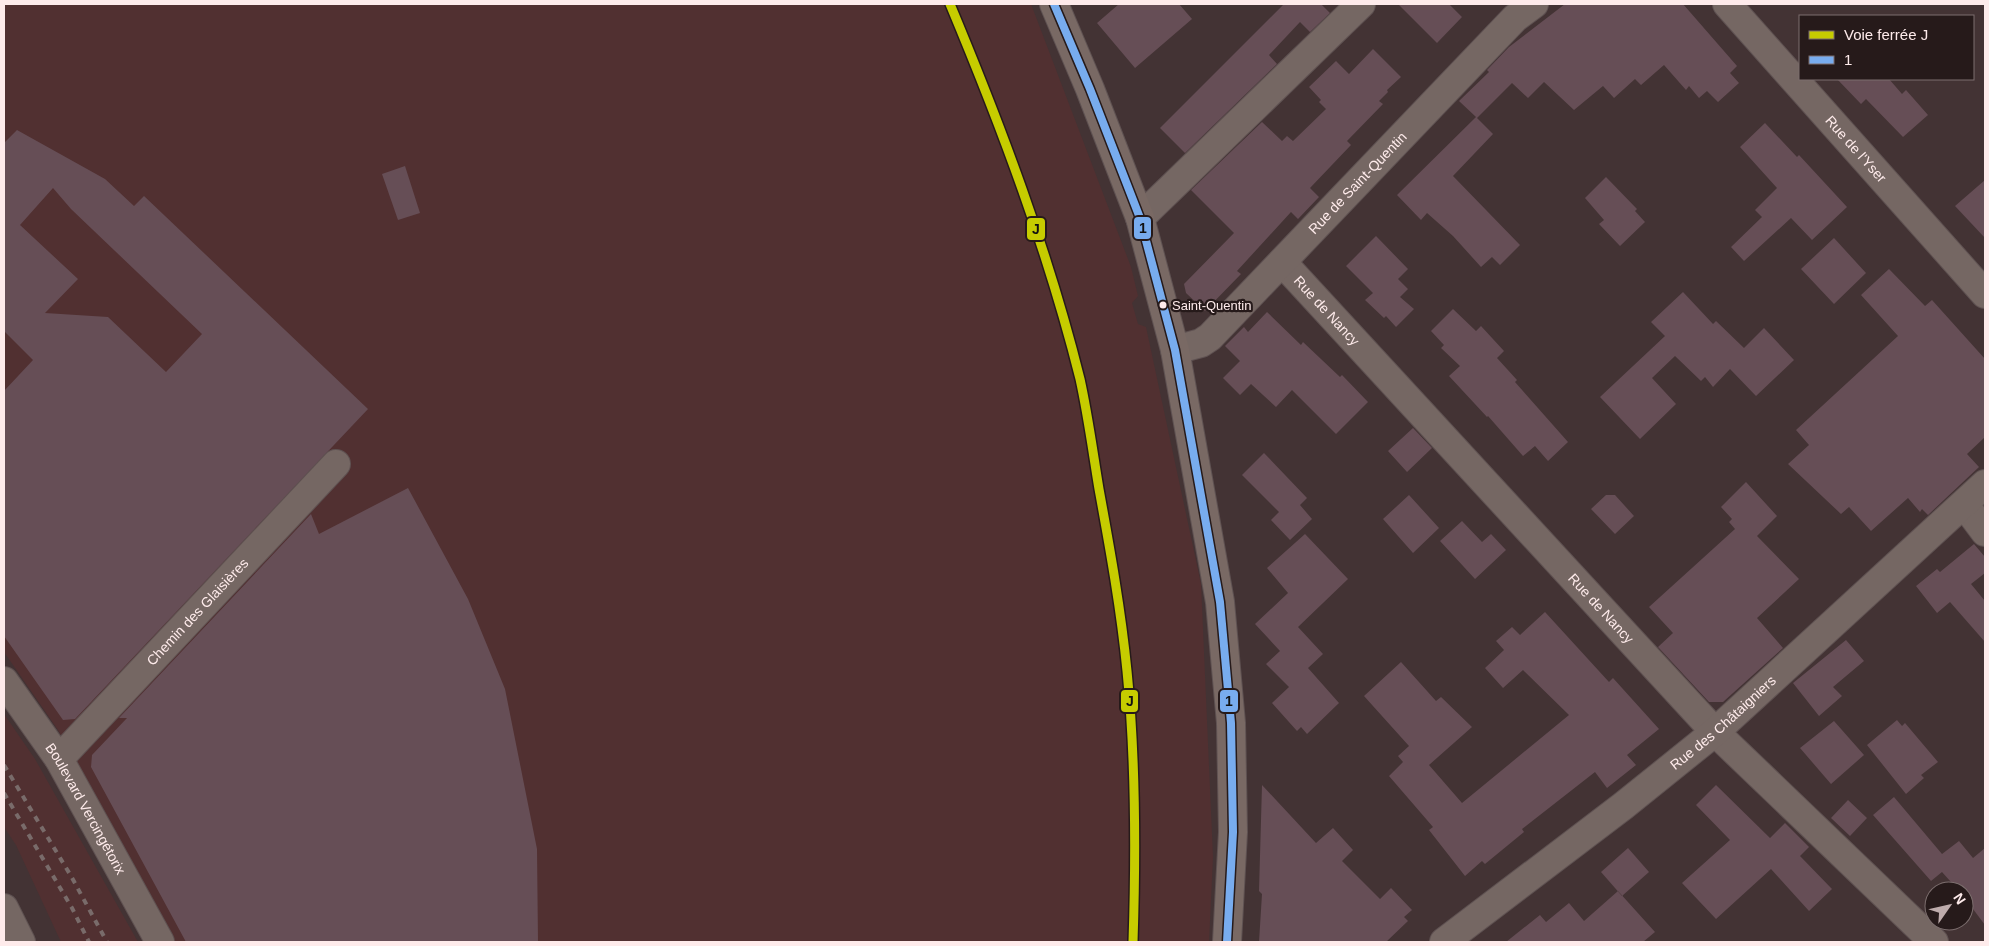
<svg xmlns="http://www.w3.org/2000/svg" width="1989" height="946" viewBox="0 0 1989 946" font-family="Helvetica,sans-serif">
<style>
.built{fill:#513031}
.building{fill:#664e56;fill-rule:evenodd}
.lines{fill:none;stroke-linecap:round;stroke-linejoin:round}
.minor-casing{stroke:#5f5252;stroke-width:30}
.secondary-casing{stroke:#5f5252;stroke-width:30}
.minor{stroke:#756763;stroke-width:28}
.secondary{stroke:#796964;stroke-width:28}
.rail{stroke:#796b6a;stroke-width:4;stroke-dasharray:6 6;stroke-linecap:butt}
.bus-1-casing{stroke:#261a1a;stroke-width:11}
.bus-1{stroke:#78acee;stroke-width:8}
.rail-1-casing{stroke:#261a1a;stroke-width:12}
.rail-1{stroke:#c6cc00;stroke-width:9}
.bus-dot{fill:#feebeb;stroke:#261a1a;stroke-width:2}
.labels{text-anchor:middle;stroke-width:4.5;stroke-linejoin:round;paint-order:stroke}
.bus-label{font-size:13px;fill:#feebeb;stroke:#261a1a;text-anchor:start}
.street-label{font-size:14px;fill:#feebeb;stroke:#261a1a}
.line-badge{stroke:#261a1a;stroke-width:2}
.pale-badge-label{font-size:14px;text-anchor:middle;font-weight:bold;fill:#111}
</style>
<rect width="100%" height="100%" fill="#433334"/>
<path class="built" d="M 4,4 L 1031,4 L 1131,267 L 1138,296 L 1132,303 L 1138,324 L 1146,327 L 1201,584 L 1213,857 L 1209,942 L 170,942 L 58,730 L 4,652 Z
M 4,714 L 35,759 L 138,942 L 61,942 L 16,845 L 4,827 Z"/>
<path class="building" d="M 1119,4 L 1179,4 L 1192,19 L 1135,68 L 1097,23 Z
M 1281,4 L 1321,4 L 1330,13 L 1310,32 L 1300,22 L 1269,55 L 1277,64 L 1185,153 L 1160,128 L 1283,5 Z
M 1398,4 L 1449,4 L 1462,17 L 1437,43 Z
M 1565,4 L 1683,4 L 1737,66 L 1730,73 L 1739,83 L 1718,102 L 1707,91 L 1699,98 L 1689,86 L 1686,90 L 1664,65 L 1641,85 L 1635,79 L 1614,98 L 1603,86 L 1574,110 L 1544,82 L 1528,98 L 1512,83 L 1477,118 L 1493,134 L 1453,176 L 1520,245 L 1500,265 L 1492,257 L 1481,267 L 1453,236 L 1427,213 L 1421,220 L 1397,195 L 1476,117 L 1459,101 L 1489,72 L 1487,70 L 1509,47 Z
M 1373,49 L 1401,77 L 1387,90 L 1388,92 L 1379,101 L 1383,104 L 1347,141 L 1351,145 L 1310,188 L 1319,197 L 1298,219 L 1291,212 L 1237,271 L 1241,274 L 1205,311 L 1186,293 L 1184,284 L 1234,233 L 1191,190 L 1262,122 L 1282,141 L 1287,136 L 1293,141 L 1326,109 L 1319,102 L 1321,100 L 1309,87 L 1336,61 L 1349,74 Z
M 1837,79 L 1889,79 L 1902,94 L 1906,90 L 1928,115 L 1903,137 L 1866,99 L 1861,104 Z
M 1765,123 L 1797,157 L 1799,155 L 1847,207 L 1812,240 L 1791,218 L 1744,261 L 1731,247 L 1762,217 L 1755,210 L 1777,188 L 1740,147 Z
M 17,130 L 105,179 L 134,206 L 144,196 L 368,409 L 75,719 L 63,720 L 4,636 L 4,391 L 33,360 L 4,331 L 4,143 ZM 53,188 L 71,209 L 202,334 L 166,372 L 108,317 L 45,313 L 78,279 L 20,225 Z
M 405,166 L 420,213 L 398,220 L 382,174 Z
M 1606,177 L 1637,209 L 1635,211 L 1645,222 L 1620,246 L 1599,224 L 1604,220 L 1585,198 Z
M 1985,180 L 1985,238 L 1955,206 Z
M 1376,236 L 1408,269 L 1398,279 L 1408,289 L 1400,297 L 1414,309 L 1396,327 L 1386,316 L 1384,318 L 1365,300 L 1373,293 L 1346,266 Z
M 1834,238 L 1866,273 L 1834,304 L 1801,269 Z
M 1889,269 L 1925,306 L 1932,300 L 1985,359 L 1985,437 L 1967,454 L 1979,467 L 1928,515 L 1922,509 L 1920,512 L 1908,498 L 1871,531 L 1849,507 L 1841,514 L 1788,464 L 1809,445 L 1796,430 L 1898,336 L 1861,295 Z
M 1683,292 L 1713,324 L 1716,321 L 1744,348 L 1764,328 L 1794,360 L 1756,396 L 1730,369 L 1713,387 L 1705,377 L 1701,381 L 1675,356 L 1652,378 L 1676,404 L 1640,439 L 1600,397 L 1665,336 L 1651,322 Z
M 1453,309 L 1476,331 L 1481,326 L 1504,351 L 1497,358 L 1517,380 L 1515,382 L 1568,442 L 1548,461 L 1535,446 L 1523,456 L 1488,416 L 1487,417 L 1449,376 L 1460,366 L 1441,348 L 1444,345 L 1431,331 Z
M 1267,312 L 1301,345 L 1303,342 L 1340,377 L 1342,375 L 1368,402 L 1336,434 L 1292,390 L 1276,407 L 1251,384 L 1240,395 L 1223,378 L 1240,361 L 1225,346 L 1244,327 L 1248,332 Z
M 1413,428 L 1432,448 L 1407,472 L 1388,451 Z
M 1264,453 L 1307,498 L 1300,505 L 1312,519 L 1290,540 L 1271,520 L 1279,512 L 1242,475 Z
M 1746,482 L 1777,516 L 1757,536 L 1799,579 L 1757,618 L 1783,648 L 1723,702 L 1709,702 L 1658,647 L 1673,633 L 1649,607 L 1735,529 L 1729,522 L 1732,519 L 1721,507 Z
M 408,488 L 468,599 L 505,689 L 537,849 L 538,942 L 186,942 L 91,767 L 92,755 L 127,718 L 119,718 L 311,514 L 319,534 Z
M 1409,495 L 1439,528 L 1413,553 L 1383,519 Z
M 1606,495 L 1615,495 L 1634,516 L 1615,534 L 1591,509 Z
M 1462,521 L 1482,542 L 1491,534 L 1506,550 L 1475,579 L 1440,541 Z
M 1305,534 L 1348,579 L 1298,627 L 1323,654 L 1308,668 L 1339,703 L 1307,734 L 1301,727 L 1297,731 L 1272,703 L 1289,687 L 1266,664 L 1280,651 L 1255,624 L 1288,593 L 1267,568 Z
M 1974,544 L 1985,557 L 1985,573 L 1971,584 L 1985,601 L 1985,642 L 1950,602 L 1937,613 L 1916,586 L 1937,569 L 1940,572 Z
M 1545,612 L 1609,682 L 1613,678 L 1659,729 L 1627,755 L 1636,765 L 1607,788 L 1595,772 L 1522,829 L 1524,832 L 1485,864 L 1482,861 L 1465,876 L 1429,830 L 1433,827 L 1389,776 L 1403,762 L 1398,756 L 1409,746 L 1364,696 L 1401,662 L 1436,701 L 1441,697 L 1472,727 L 1429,765 L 1462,803 L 1569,715 L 1523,670 L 1503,688 L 1485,668 L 1504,650 L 1496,641 L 1512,627 L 1520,635 Z
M 1846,640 L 1864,661 L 1833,687 L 1842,696 L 1819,716 L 1793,683 Z
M 1897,720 L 1902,726 L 1905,723 L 1938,762 L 1921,775 L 1924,778 L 1906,794 L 1867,745 Z
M 1834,721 L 1864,755 L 1831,784 L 1800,748 Z
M 1262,785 L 1316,843 L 1333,828 L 1353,850 L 1342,861 L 1380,899 L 1391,888 L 1412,910 L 1404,917 L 1408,921 L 1386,942 L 1259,942 L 1262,894 L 1259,891 Z
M 1716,785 L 1770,838 L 1785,823 L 1809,847 L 1800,856 L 1832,889 L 1809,911 L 1771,869 L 1716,919 L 1682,883 L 1730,840 L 1696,805 Z
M 1894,797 L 1942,854 L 1959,841 L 1973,858 L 1985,848 L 1985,925 L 1964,897 L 1964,891 L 1959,891 L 1942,872 L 1931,881 L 1873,815 Z
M 1848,800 L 1867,818 L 1850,836 L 1831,818 Z
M 1628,848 L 1649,872 L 1622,896 L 1601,872 Z
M 1618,891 L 1655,932 L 1643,942 L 1506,942 L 1540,915 L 1546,922 L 1569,903 L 1584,921 Z"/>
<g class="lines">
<g class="minor-casing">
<g id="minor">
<path id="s1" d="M 1727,4 L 1985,294"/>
<path d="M 1140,218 L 1361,4"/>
<path id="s2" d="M 1282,262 L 1715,732 L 1934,942"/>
<path id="s3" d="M 1175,350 L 1201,343 L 1210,337 L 1515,18 L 1534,4"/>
<path d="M 1964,504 L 1985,532"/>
<path id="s4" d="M 4,681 L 59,759 L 160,942"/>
<path id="s5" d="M 59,759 L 336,464"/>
<path d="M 4,908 L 21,942"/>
<path id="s6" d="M 1444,942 L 1623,806 L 1715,732 L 1985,484"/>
</g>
</g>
<g class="secondary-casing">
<path id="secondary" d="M 1054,4 L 1090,89 L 1140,218 L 1175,350 L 1220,602 L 1231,723 L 1233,832 L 1227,942"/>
</g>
<use href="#minor" class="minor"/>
<use href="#secondary" class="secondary"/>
<path class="rail" d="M 4,765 L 71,876 L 107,942
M 4,793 L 72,908 L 89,942"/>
<g class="bus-1-casing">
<path id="bus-1" d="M 1054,4 L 1090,89 L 1140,218 L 1175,350 L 1220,602 L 1231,723 L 1233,832 L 1227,942"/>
</g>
<use href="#bus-1" class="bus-1"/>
<g class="rail-1-casing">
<path id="rail-1" d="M 950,4 C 1001,126 1048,251 1080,379 C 1088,415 1093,453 1099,489 C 1110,549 1121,610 1127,671 C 1136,761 1136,851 1133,942"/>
</g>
<use href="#rail-1" class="rail-1"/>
</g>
<circle class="bus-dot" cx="1163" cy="305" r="4.5"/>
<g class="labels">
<g class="bus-label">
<text x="1172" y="310">Saint-Quentin</text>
</g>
<g class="street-label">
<text dy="5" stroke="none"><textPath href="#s1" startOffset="194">Rue de l'Yser</textPath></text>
<text dy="5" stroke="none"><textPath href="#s3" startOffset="251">Rue de Saint-Quentin</textPath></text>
<text dy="5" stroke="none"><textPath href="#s2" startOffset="66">Rue de Nancy</textPath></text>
<text dy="5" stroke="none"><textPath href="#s2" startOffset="471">Rue de Nancy</textPath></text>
<text dy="5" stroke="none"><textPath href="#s5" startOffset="202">Chemin des Glaisières</textPath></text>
<text dy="5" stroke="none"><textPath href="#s6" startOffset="355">Rue des Châtaigniers</textPath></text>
<text dy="5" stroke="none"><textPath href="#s4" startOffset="152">Boulevard Vercingétorix</textPath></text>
</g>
</g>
<g class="line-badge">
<rect x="1133" y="216" width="19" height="24" rx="5" fill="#78acee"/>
<rect x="1026" y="217" width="20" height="24" rx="5" fill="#c6cc00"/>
<rect x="1120" y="689" width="19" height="24" rx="5" fill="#c6cc00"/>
<rect x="1219" y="689" width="20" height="24" rx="5" fill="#78acee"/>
</g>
<g class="pale-badge-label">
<text x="1143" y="233">1</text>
<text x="1036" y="234">J</text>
<text x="1130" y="706">J</text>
<text x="1229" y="706">1</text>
</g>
<rect width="1989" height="946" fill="none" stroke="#feebeb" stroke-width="10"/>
<rect x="1799" y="15" width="175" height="65" fill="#261a1a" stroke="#7c6e6e"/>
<rect x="1809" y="31" width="25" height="8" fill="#c6cc00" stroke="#7c6e6e"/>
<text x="1844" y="40" font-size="15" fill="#feebeb">Voie ferrée J</text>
<rect x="1809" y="56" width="25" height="8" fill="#78acee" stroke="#7c6e6e"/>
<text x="1844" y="65" font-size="15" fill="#feebeb">1</text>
<g transform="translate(1949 906) rotate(56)"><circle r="24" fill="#261a1a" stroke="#7c6e6e"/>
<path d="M0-4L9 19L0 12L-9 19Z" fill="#bdabab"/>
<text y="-8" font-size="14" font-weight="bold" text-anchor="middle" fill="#feebeb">N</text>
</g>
</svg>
